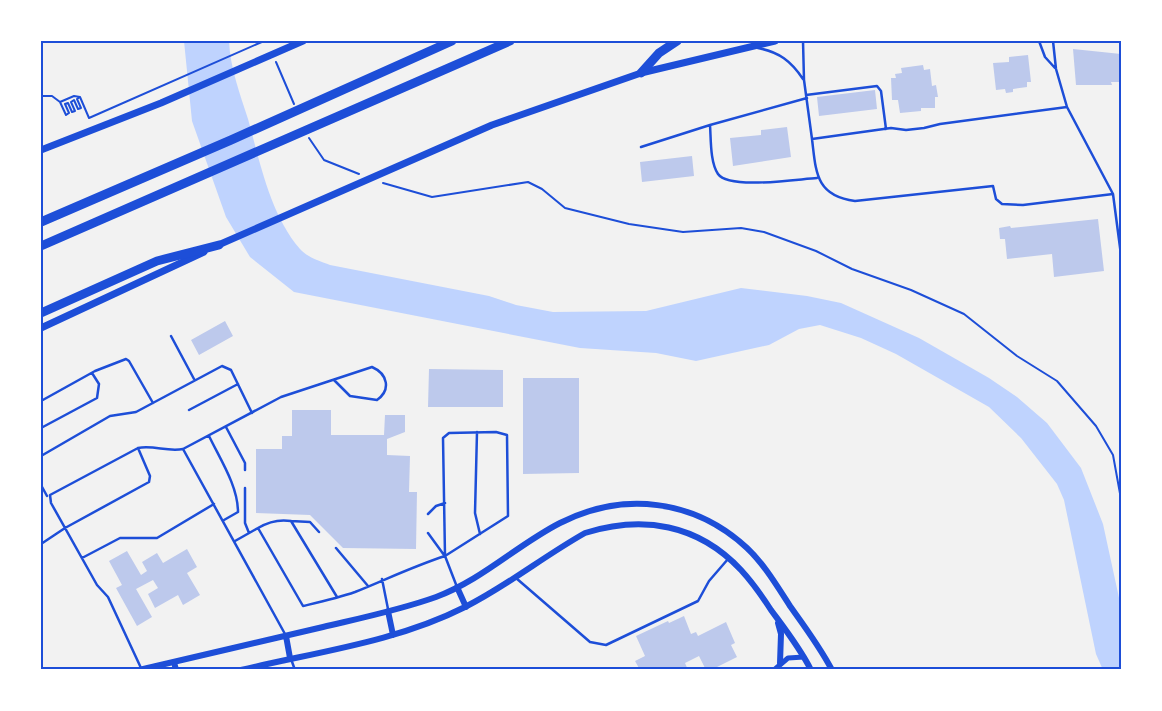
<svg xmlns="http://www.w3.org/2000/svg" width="1162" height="711" viewBox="0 0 1162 711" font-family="Poppins,sans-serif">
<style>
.water{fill:#bfd3fe}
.building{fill:#bdc9ec}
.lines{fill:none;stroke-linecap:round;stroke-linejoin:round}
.path{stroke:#1d4ed8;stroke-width:2}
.service{stroke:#1d4ed8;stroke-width:2.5}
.minor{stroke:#1d4ed8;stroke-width:5}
.tertiary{stroke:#1d4ed8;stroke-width:6}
.secondary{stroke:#1d4ed8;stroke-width:7}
.motorway{stroke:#1d4ed8;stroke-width:9}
.neatline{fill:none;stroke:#1d4ed8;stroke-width:2}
</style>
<rect width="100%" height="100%" fill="#f2f2f2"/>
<path class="water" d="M 184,41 L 229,41 C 230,67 240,94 248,119 C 260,162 270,214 300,249 C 308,258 320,261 330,265 L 489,296 L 516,305 L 553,312 L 646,311 L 741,288 L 807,296 L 841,303 L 919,338 L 989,378 L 1017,397 L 1047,423 L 1081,468 L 1103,524 L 1121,607 L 1121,670 L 1103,670 L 1096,654 L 1064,500 L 1057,484 L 1021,438 L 989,407 L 896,354 L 861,338 L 820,325 L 799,329 L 769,345 L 696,361 L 656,353 L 580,348 L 294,292 L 250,257 L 226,217 L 192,121 Z"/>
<path class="building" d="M 1073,49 L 1121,54 L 1121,82 L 1111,82 L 1112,85 L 1076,85 Z
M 1028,55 L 1031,82 L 1027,82 L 1027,87 L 1013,89 L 1013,92 L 1006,93 L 1005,89 L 996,90 L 993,63 L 1009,62 L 1009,57 Z
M 923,65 L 924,70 L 930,69 L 932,86 L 936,85 L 938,97 L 935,97 L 935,108 L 921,108 L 921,111 L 900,113 L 898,100 L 892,100 L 891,78 L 896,78 L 895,74 L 902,73 L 901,68 Z
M 875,90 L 877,109 L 819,116 L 817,97 Z
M 787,127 L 791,157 L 733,166 L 730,138 L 761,135 L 761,130 Z
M 692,156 L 694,176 L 642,182 L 640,162 Z
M 1098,219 L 1104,271 L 1054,277 L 1052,254 L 1007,259 L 1005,239 L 1000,239 L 999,228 L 1010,226 L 1011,228 Z
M 225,321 L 233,336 L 199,355 L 191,340 Z
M 429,369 L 503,370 L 503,407 L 428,407 Z
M 523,378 L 579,378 L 579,473 L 523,474 Z
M 292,410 L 331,410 L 331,435 L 384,435 L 385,415 L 405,415 L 405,432 L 387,439 L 387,455 L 410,456 L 409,492 L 417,492 L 416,549 L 343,548 L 310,515 L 256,513 L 256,449 L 282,449 L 282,436 L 292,436 Z
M 187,549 L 197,567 L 187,573 L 200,595 L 183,605 L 178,595 L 155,608 L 148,594 L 158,588 L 153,580 L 136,589 L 152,617 L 137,626 L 116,588 L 122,585 L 109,561 L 127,551 L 141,575 L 147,571 L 142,562 L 157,553 L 163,563 Z
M 684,616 L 691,634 L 696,632 L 698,636 L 726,622 L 735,643 L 731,645 L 737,657 L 711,670 L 706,670 L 699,656 L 685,663 L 688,670 L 640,670 L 635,661 L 645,656 L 636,636 L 668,621 L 669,623 Z"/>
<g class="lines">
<path class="path" d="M 276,62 L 294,104
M 41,96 L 52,96 L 60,102 L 74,96 L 80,97
M 60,102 L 66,115 L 69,113 L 65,104 L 68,103 L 72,112 L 75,111 L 71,102 L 74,100 L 78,109 L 81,108 L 77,99 L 80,97 L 89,118 L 264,41
M 309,138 L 324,160 L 359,174
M 383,183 L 432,197 L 528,182 L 542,189 L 565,208 L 629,224 L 683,232 L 741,228 L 764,232 L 816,251 L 852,269 L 911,290 L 964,314 L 1017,356 L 1057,381 L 1096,426 L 1113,455 L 1121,499"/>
<path class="service" d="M 803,41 L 804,80 L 812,139
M 1039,41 L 1045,57 L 1055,68
M 1053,41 L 1056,69 L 1067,107 L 1113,194 L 1121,255
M 758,48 C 779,52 791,61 803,79
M 806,95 L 877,86 L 881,91 L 886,129
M 1067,107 L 940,124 L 924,128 L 906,130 L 891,128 L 812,139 C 816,171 815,196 855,201 L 993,186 L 996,199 L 1002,204 L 1023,205 L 1113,194
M 710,125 C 711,139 710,162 718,174 C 729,190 798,179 817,178
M 641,147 L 710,125 L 807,98
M 171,336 L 194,379
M 41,401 L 95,371 L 126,359 L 129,361 L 153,403
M 189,410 L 238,384
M 226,427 L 245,463 L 245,470
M 41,428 L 97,398 L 99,384 L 92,373
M 477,432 L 475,513 L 480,534
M 209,436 C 220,459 238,486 238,512 L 224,520
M 183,449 L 285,634
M 41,456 L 110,416 L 136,412 L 222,366 L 231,370 L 252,413
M 41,485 L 47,496
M 245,488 L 245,523 L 249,533
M 428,514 L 436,506 L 445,503
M 291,521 L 310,522 L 319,532
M 428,533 L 444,555
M 235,541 L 258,528
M 41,544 L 65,528 L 149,482 L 150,476 L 138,448
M 336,548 L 368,586
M 445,556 L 443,438 L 449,433 L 496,432 L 507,435 L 508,516 L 445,556 L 457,587
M 82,558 L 120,538 L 157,538 L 214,504
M 516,578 L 590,642 L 606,645 L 698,601 L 709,581 L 728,559
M 382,579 L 388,609
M 337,597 L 291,521 C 279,519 268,522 258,528 L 303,606 C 320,602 338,598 355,592 C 385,580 414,566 445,556
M 291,659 L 295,670
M 141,668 L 108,597 L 97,585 L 51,503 L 50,495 L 138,448 C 154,445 167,452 183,449 L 281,397 L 372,367 C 388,374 391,390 377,400 L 350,396 L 334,380"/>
<path class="minor" d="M 774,670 L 788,658 L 804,657"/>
<path class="tertiary" d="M 457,587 L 466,607
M 388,611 L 393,635
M 778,623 L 781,634 L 780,663
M 286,636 L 290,658
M 174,662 L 176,670
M 139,670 C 200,656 262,641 323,627 C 361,618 400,610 436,597 C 482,580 517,545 560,523 C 623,491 694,499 747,548 C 764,564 777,586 790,606 C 805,627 820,647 832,670
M 241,670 C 316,652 396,642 465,607 C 507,586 544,556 585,533 C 643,515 698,524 741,570 C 752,582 762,596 771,610 C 785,629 800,648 811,670"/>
<path class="secondary" d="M 41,150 L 161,103 L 303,41
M 216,246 L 492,125 L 641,73 L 775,41
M 41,328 L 204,252"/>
<path class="motorway" d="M 641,73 L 659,53 L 677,41
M 41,222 L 231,140 L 452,41
M 41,246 L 510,41
M 41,313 L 157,261 L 219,245"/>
</g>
<rect width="1162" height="711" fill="none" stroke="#ffffff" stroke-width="85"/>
<rect x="42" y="42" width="1078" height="626" class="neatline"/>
</svg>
